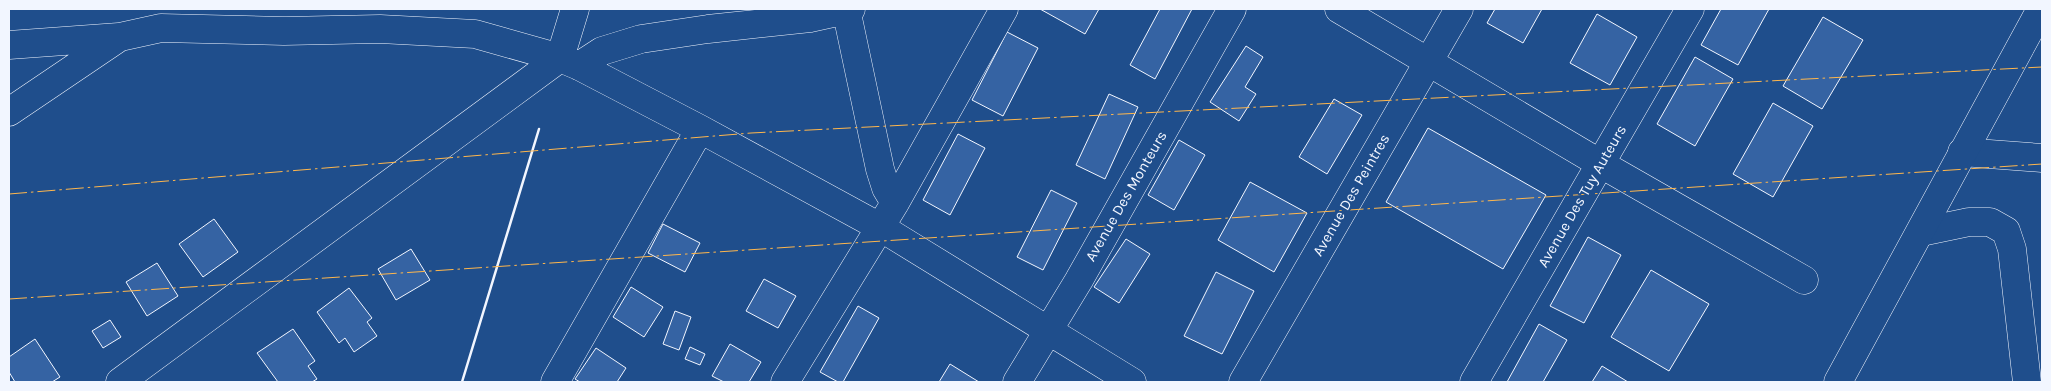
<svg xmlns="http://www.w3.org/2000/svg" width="2051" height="391" viewBox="0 0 2051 391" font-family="Karla,sans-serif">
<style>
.building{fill:#3563a3;stroke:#f2f6ff}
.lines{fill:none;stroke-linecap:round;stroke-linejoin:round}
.street-casing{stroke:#f2f6ff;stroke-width:29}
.secondary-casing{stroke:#f2f6ff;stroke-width:29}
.street{stroke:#1f4e8c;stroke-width:28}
.secondary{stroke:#1f4e8c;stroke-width:28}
.wall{stroke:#f2f6ff;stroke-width:2.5}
.power{stroke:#ffb74d;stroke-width:1;stroke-dasharray:18 4 2.5 4;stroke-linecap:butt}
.labels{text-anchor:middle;stroke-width:4;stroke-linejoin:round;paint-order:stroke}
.street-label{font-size:15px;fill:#f2f6ff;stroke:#1f4e8c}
</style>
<rect width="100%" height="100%" fill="#1f4e8c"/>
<path class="building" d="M 1040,9 L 1099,9 L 1085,34 Z
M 1160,9 L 1192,9 L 1155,79 L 1130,65 Z
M 1495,9 L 1542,9 L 1523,43 L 1487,23 Z
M 1721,9 L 1769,9 L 1738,65 L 1701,45 Z
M 1597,14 L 1637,37 L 1610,85 L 1570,63 Z
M 1823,17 L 1863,40 L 1822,109 L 1783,86 Z
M 1007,32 L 1038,48 L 1003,116 L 972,100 Z
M 1246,46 L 1263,57 L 1245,87 L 1256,94 L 1239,121 L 1210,102 Z
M 1695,57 L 1733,79 L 1695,146 L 1657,124 Z
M 1109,94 L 1138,107 L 1105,179 L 1076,165 Z
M 1334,99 L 1362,115 L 1327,174 L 1299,157 Z
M 1773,103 L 1813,126 L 1773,197 L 1733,174 Z
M 1428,128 L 1546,195 L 1503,269 L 1386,202 Z
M 958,134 L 985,148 L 950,215 L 923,200 Z
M 1179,140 L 1205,155 L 1174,210 L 1148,195 Z
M 1250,182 L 1307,213 L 1274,272 L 1218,240 Z
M 1051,190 L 1077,203 L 1043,270 L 1017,257 Z
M 214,219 L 238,252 L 203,277 L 179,244 Z
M 663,224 L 700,243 L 685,272 L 648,253 Z
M 1588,237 L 1621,255 L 1584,323 L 1550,306 Z
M 1126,239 L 1150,254 L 1119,303 L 1094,287 Z
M 411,249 L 430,280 L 396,300 L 378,269 Z
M 157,263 L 178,296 L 147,316 L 126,282 Z
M 1651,270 L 1709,304 L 1669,371 L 1611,337 Z
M 1216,272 L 1254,291 L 1222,354 L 1184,336 Z
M 764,279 L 796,296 L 778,328 L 746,311 Z
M 631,287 L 663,307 L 644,337 L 613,317 Z
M 349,288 L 372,318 L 367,322 L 377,336 L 354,352 L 345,338 L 339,343 L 317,312 Z
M 858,306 L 879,318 L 843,382 L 838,382 L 820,372 Z
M 675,311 L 691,317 L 679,350 L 663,344 Z
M 110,320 L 121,337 L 103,348 L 92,331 Z
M 1539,324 L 1567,340 L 1543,382 L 1507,382 Z
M 293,329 L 315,361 L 308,366 L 317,379 L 312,382 L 278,382 L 257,353 Z
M 35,339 L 60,377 L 52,382 L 15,382 L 9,372 L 9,357 Z
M 730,344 L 761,362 L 749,382 L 724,382 L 712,376 Z
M 690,347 L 705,354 L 700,365 L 685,359 Z
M 596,348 L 626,368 L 617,382 L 580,382 L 575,379 Z
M 950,364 L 979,382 L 939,382 Z
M 1602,366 L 1628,382 L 1592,382 Z"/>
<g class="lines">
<g class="street-casing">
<path id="street" d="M 846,9 L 880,169 L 886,188 L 895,203
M 1339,9 L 1601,164 L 1804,280
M 9,45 L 119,37
M 579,66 L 602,51 L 641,39 L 708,29 L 810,18 L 851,9
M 9,112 L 120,37 L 161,28 L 284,31 L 380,29 L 475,34 L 560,58 L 579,66 L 700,129 L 880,227 L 1132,382
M 1962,152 L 2042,158
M 1921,232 L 1969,222 L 1990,222 L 2006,231 L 2012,249 L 2027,382
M 120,382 L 560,58 L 575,9
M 555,382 L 700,129
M 785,382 L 895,203 L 1004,9
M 1017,382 L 1079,280 L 1232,9
M 1243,382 L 1459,9
M 1474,382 L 1690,9"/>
</g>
<g class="secondary-casing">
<path id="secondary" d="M 1838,382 L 2041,9"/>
</g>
<use href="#street" class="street"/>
<use href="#secondary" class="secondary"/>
<path class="wall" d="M 462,382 L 539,129"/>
<path class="power" d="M 9,194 L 751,133 L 2042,67
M 9,299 L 2042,164"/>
</g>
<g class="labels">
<g class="street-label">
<text transform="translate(1351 195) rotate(-60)" y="5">Avenue Des Peintres</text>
<text transform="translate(1126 196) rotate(-60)" y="5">Avenue Des Monteurs</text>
<text transform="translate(1582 196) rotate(-60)" y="5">Avenue Des Tuy Auteurs</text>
</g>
</g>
<rect width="2051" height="391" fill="none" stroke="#f2f6ff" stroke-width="20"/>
</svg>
